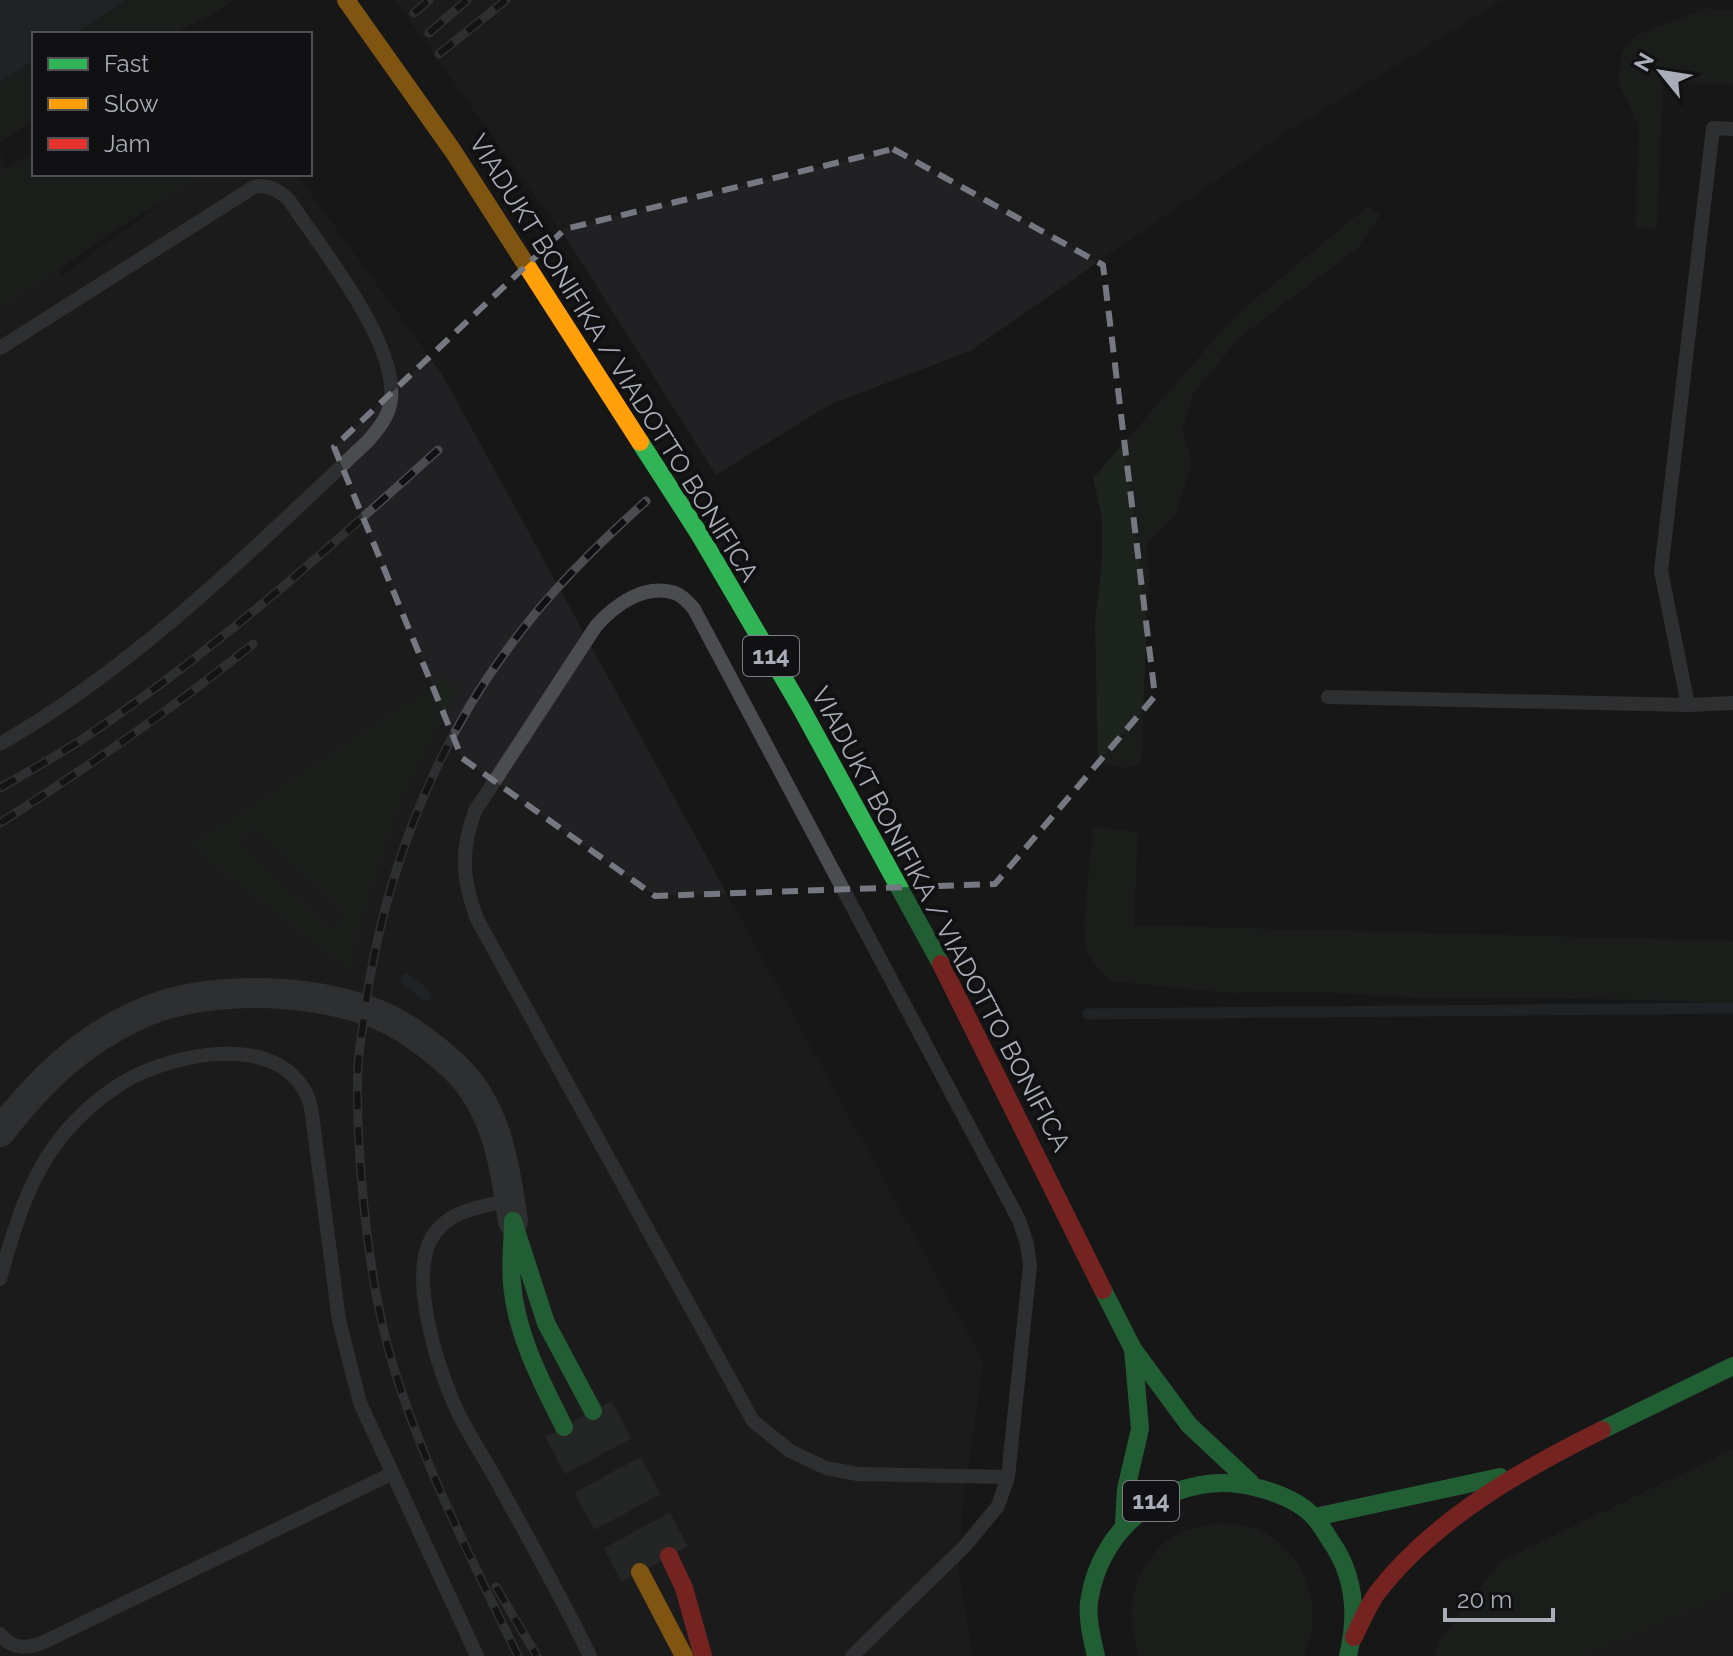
<svg xmlns="http://www.w3.org/2000/svg" width="1733" height="1656" viewBox="0 0 1733 1656" font-family="Raleway,sans-serif">
<style>
.built{fill:#212123}
.green{fill:#1d241e;fill-rule:evenodd}
.water{fill:#2a3239}
.lines{fill:none;stroke-linecap:round;stroke-linejoin:round}
.stream{stroke:#2a3239;stroke-width:11}
.secondary-tunnel{stroke:#343537;stroke-width:42;stroke-dasharray:42 21;stroke-linecap:butt}
.lane{stroke:#4b4c50;stroke-width:14}
.street{stroke:#4b4c50;stroke-width:30}
.fast{stroke:#30b455;stroke-width:18}
.slow{stroke:#ff9f0a;stroke-width:18}
.jam{stroke:#e5322d;stroke-width:18}
.rail-casing{stroke:#4b4c4f;stroke-width:9}
.rail{stroke:#111113;stroke-width:6;stroke-dasharray:18;stroke-linecap:butt}
.marked{fill:none;stroke:#757880;stroke-width:6;stroke-dasharray:16 10;stroke-linejoin:round}
.labels{text-anchor:middle;stroke-width:8;stroke-linejoin:round;paint-order:stroke}
.shield{fill:#111113;stroke:#7b7e86;stroke-width:2}
.shield-label{font-size:24px;font-weight:bold;fill:#a8adb8}
.street-label{font-size:26px;fill:#a8adb8;stroke:#111113}
</style>
<rect width="100%" height="100%" fill="#171717"/>
<path class="built" d="M 395,0 L 1503,0 L 1280,136 L 970,351 L 829,405 L 716,475 L 568,241 Z
M 0,154 L 61,276 L 203,174 L 296,174 L 442,374 L 983,1361 L 961,1520 L 959,1574 L 973,1656 L 0,1656 Z
M 1733,1594 L 1733,1656 L 1589,1656 Z"/>
<path class="green" d="M 114,0 L 235,0 L 205,18 L 171,34 L 65,34 Z
M 1707,8 L 1733,11 L 1733,85 L 1663,81 L 1657,229 L 1635,228 L 1639,125 L 1618,82 L 1622,53 L 1634,36 Z
M 34,56 L 34,120 L 0,143 L 0,79 Z
M 34,152 L 34,174 L 213,174 L 116,229 L 0,312 L 0,172 Z
M 1368,206 L 1380,215 L 1358,248 L 1239,338 L 1193,394 L 1182,430 L 1192,461 L 1176,514 L 1147,543 L 1149,571 L 1141,763 L 1125,768 L 1098,764 L 1095,622 L 1102,561 L 1102,518 L 1093,478 L 1234,317 Z
M 442,678 L 457,693 L 402,803 L 356,945 L 351,974 L 215,869 L 189,842 L 241,811 ZM 254,830 L 342,913 L 334,930 L 242,841 Z
M 1093,826 L 1138,832 L 1134,925 L 1733,941 L 1733,1004 L 1664,1000 L 1404,997 L 1321,992 L 1231,993 L 1109,981 L 1086,953 L 1084,923 Z
M 1733,1449 L 1733,1594 L 1589,1656 L 1434,1656 L 1440,1639 L 1501,1561 Z
M 1214,1523 C 1224,1524 1236,1523 1246,1526 C 1302,1540 1328,1606 1304,1656 L 1140,1656 C 1119,1611 1137,1553 1183,1531 C 1192,1527 1205,1526 1214,1523 Z"/>
<path class="water" d="M 0,0 L 126,0 L 74,34 L 34,34 L 34,60 L 0,82 Z"/>
<g class="lines">
<path class="stream" d="M 406,979 L 426,995
M 1088,1014 L 1733,1008"/>
<path class="secondary-tunnel" d="M 593,1411 L 669,1556
M 564,1427 L 640,1572"/>
<path class="lane" d="M 1733,129 L 1713,128 L 1661,571 L 1688,705 L 1733,703
M 0,348 L 254,187 C 268,184 279,190 289,200 C 320,247 403,348 390,405 C 387,419 377,430 368,441 C 252,550 139,664 0,744
M 1328,697 L 1688,705
M 510,1200 C 481,1207 447,1210 431,1239 C 410,1278 436,1361 452,1399 C 462,1425 479,1449 493,1474 C 526,1534 560,1594 590,1656
M 0,1279 C 14,1228 29,1176 63,1135 C 79,1115 100,1097 122,1083 C 175,1051 290,1029 311,1107 L 339,1320 L 360,1403 L 477,1656
M 0,1634 C 13,1650 27,1649 44,1642 L 391,1474
M 852,1656 L 965,1546 L 998,1506 L 1008,1477 L 1030,1265 L 1027,1244 L 1019,1220 L 694,609 C 689,603 682,595 675,593 C 644,583 615,605 596,626 L 475,811 C 460,853 462,877 477,919 L 753,1421 L 790,1451 L 826,1468 L 858,1474 L 1008,1477"/>
<path class="street" d="M 0,1132 C 38,1083 80,1041 138,1015 C 205,983 321,987 388,1019 C 413,1031 452,1061 469,1083 C 499,1122 506,1173 513,1221"/>
<path class="fast" d="M 640,442 L 698,532 L 801,708 L 941,964
M 1103,1290 L 1133,1349 L 1189,1425 L 1251,1483
M 564,1427 C 541,1381 516,1334 512,1283 C 510,1262 513,1241 513,1221 L 546,1323 L 593,1411
M 1602,1430 L 1733,1366
M 1315,1517 L 1500,1477
M 1124,1524 L 1126,1489 L 1140,1429 L 1133,1349
M 1096,1656 C 1092,1639 1087,1619 1089,1602 C 1100,1521 1179,1466 1258,1488 C 1278,1493 1302,1503 1316,1519 C 1321,1526 1326,1533 1330,1540 C 1355,1575 1358,1615 1348,1656"/>
<path class="slow" d="M 346,0 L 453,151 L 640,442
M 640,1572 L 684,1656"/>
<path class="jam" d="M 941,964 L 1103,1290
M 669,1556 L 684,1588 L 703,1656
M 1354,1637 C 1361,1622 1368,1606 1377,1593 C 1433,1520 1521,1470 1602,1430"/>
<g class="rail-casing">
<path id="rail" d="M 414,13 L 429,0
M 429,33 L 467,0
M 439,54 L 506,0
M 0,788 C 26,773 53,758 78,742 C 207,657 324,553 438,450
M 0,823 C 88,767 172,709 253,644
M 496,1587 L 537,1656
M 518,1656 C 475,1566 429,1477 398,1381 C 381,1330 372,1278 366,1225 C 360,1172 356,1119 358,1066 C 359,1047 363,1028 365,1009 C 383,881 430,754 507,650 C 548,593 594,548 646,501"/>
</g>
<use href="#rail" class="rail"/>
</g>
<path d="M0 0H1733V1656H0ZM 893,149 L 1103,265 L 1155,696 L 995,884 L 655,896 L 462,758 L 334,447 L 565,229 Z" fill="#171717" fill-opacity=".55" fill-rule="evenodd"/>
<path class="marked" d="M 893,149 L 1103,265 L 1155,696 L 995,884 L 655,896 L 462,758 L 334,447 L 565,229 Z"/>
<g class="labels">
<g class="shield">
<rect x="743" y="636" width="56" height="40" rx="6"/>
<rect x="1123" y="1481" width="56" height="40" rx="6"/>
</g>
<g class="shield-label">
<text x="771" y="664">114</text>
<text x="1151" y="1509">114</text>
</g>
<g class="street-label">
<text transform="translate(614 358) rotate(58)" y="9">VIADUKT BONIFIKA / VIADOTTO BONIFICA</text>
<text transform="translate(941 919) rotate(62)" y="9">VIADUKT BONIFIKA / VIADOTTO BONIFICA</text>
</g>
</g>
<rect x="32" y="32" width="280" height="144" fill="#111113" stroke="#4d4f55" stroke-width="2"/>
<rect x="48" y="58" width="40" height="12" fill="#30b455" stroke="#4d4f55" stroke-width="2"/>
<text x="104" y="72" font-size="24" fill="#a8adb8">Fast</text>
<rect x="48" y="98" width="40" height="12" fill="#ff9f0a" stroke="#4d4f55" stroke-width="2"/>
<text x="104" y="112" font-size="24" fill="#a8adb8">Slow</text>
<rect x="48" y="138" width="40" height="12" fill="#e5322d" stroke="#4d4f55" stroke-width="2"/>
<text x="104" y="152" font-size="24" fill="#a8adb8">Jam</text>
<g transform="translate(1661 72) rotate(300)" stroke="#111113" stroke-width="6" paint-order="stroke">
<path d="M0-6L14 30L0 20L-14 30Z" fill="#a8adb8"/>
<text y="-12" font-size="22" font-weight="bold" text-anchor="middle" fill="#a8adb8">N</text>
</g>
<path d="M1445 1608v12h108v-12" fill="none" stroke="#a8adb8" stroke-width="4"/>
<text x="1457" y="1608" font-size="24" fill="#a8adb8" stroke="#111113" stroke-width="6" paint-order="stroke">20 m</text>
</svg>
